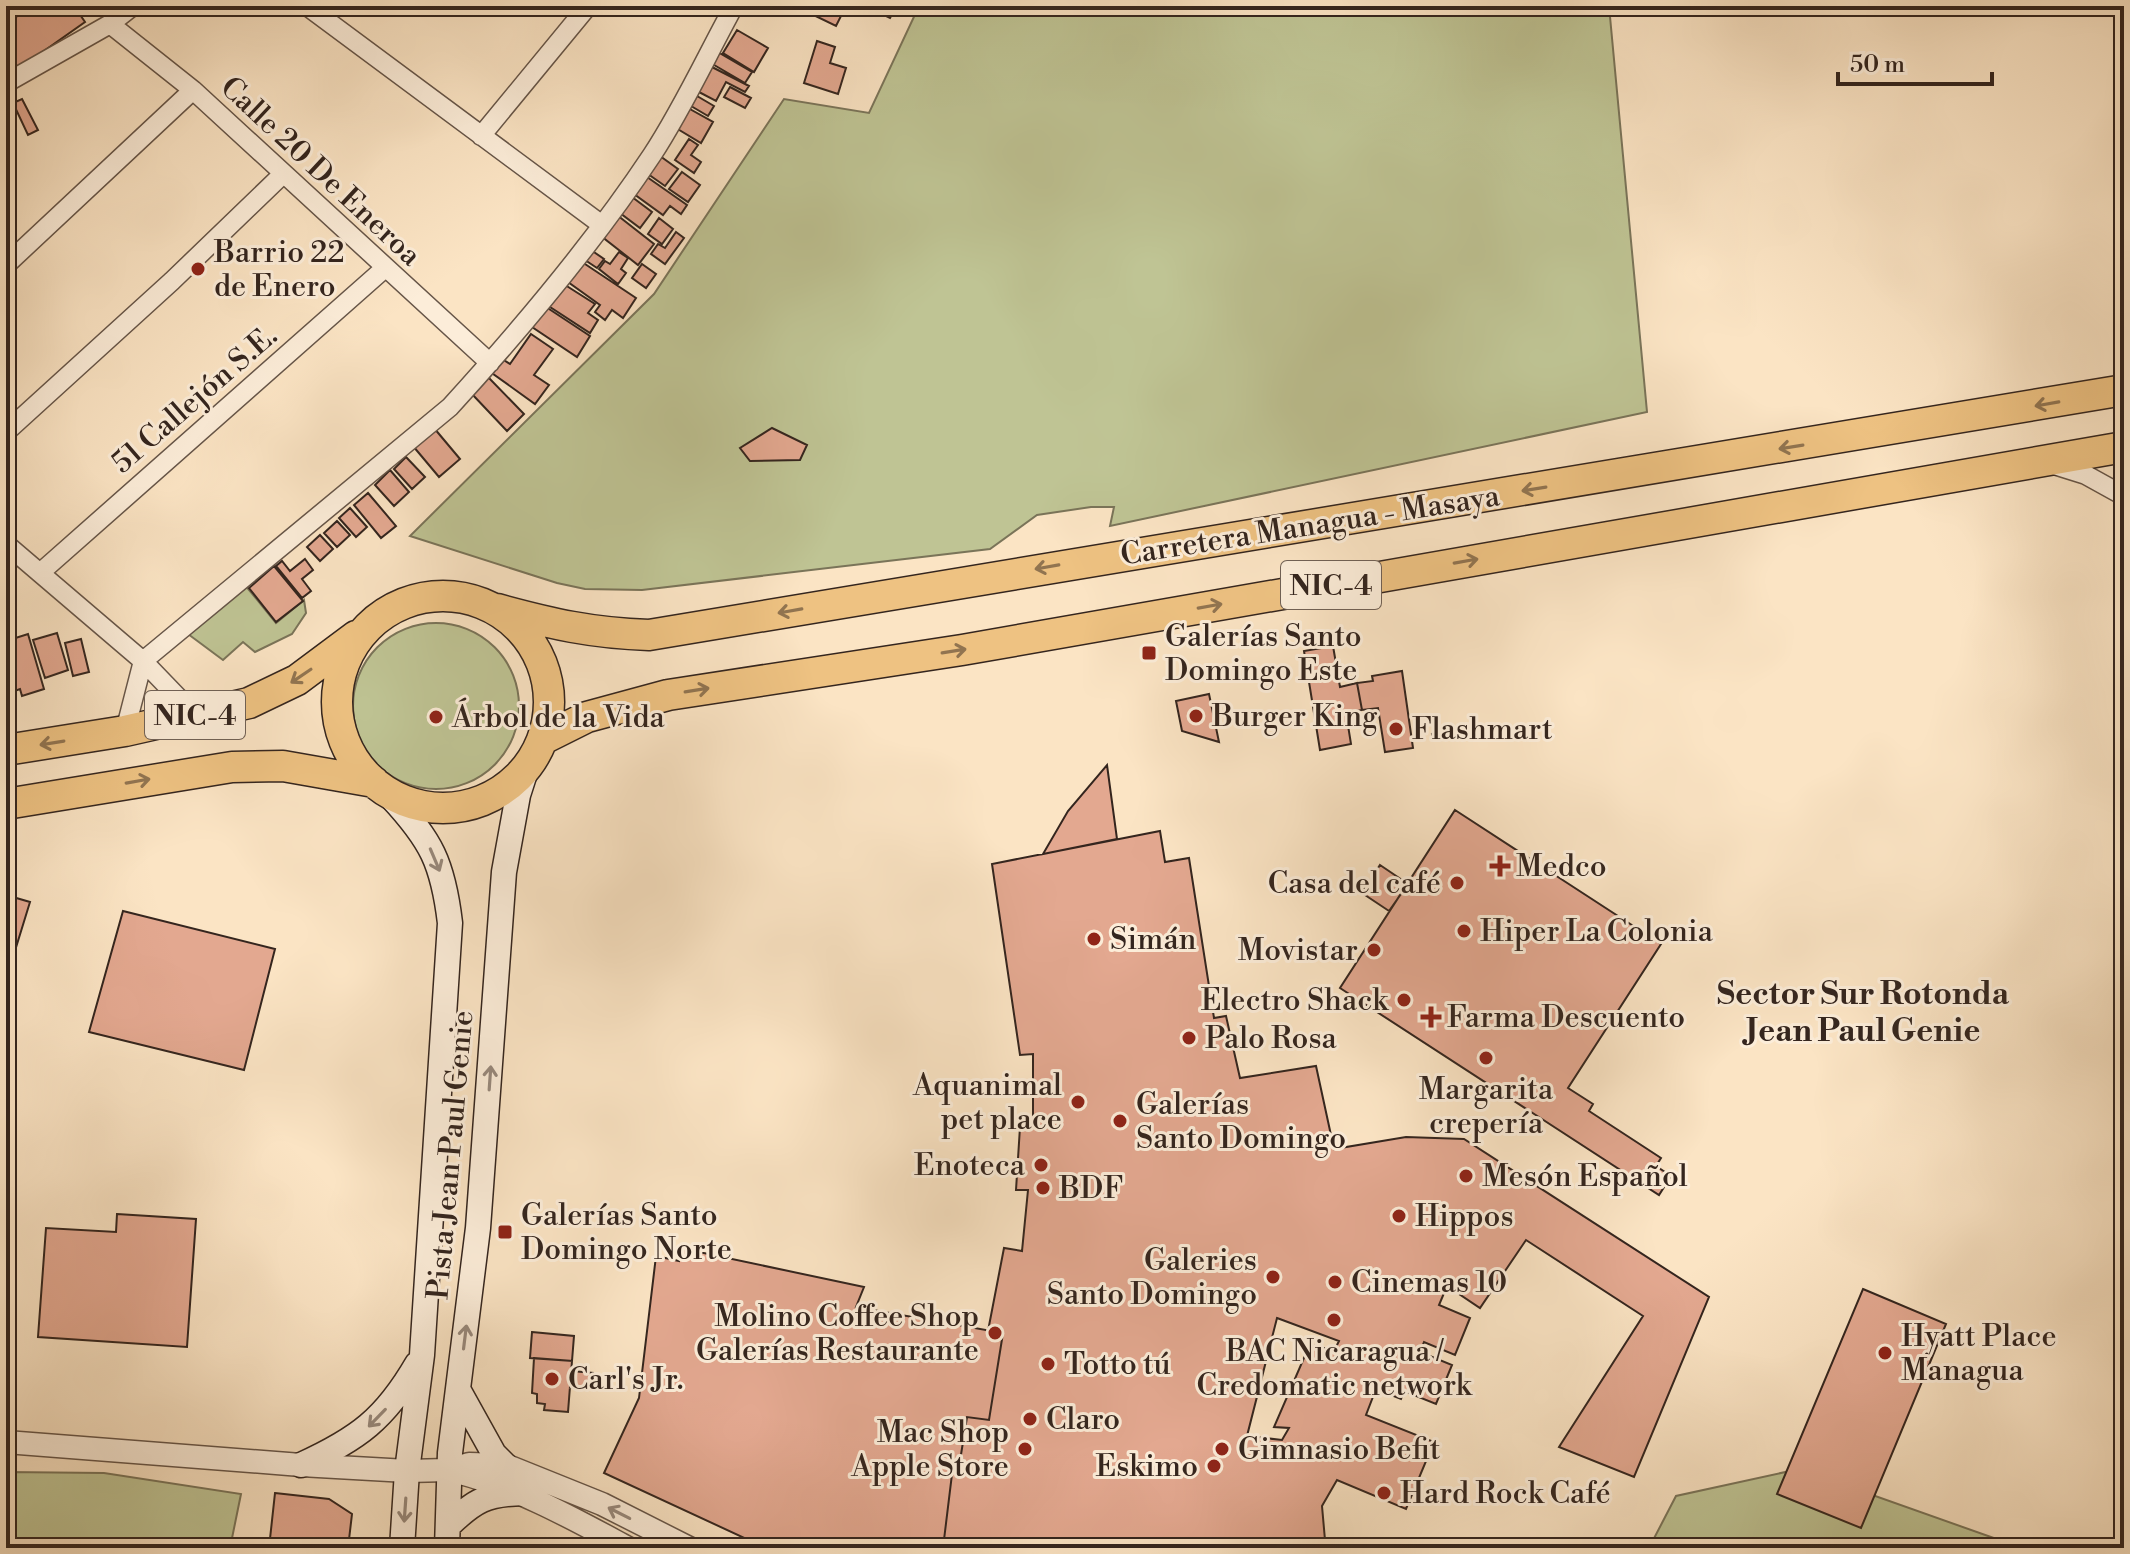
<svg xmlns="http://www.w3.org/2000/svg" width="2130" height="1554" viewBox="0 0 2130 1554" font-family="'Libre Bodoni',serif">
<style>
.green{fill:#bfc494;stroke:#7a7459;stroke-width:2}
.building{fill:#e3a890;stroke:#34251e;stroke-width:2;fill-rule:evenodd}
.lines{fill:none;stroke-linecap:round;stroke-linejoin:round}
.minor-casing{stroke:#665548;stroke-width:21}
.tertiary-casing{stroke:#665548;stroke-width:25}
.secondary-casing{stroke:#34251e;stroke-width:27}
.trunk-casing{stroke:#34251e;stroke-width:33}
.minor{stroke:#fcedd9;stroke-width:18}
.tertiary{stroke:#fcedd9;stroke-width:22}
.secondary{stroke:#fcedd9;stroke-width:24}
.trunk{stroke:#eec282;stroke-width:30}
.oneway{stroke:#917450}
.oneway2{stroke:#98897c}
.poi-dot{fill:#8f2418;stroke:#fcedd9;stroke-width:3}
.labels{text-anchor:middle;stroke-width:6;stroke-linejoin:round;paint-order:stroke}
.shield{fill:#fcedd9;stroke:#706156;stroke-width:2}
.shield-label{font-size:28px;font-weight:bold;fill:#34251e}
.street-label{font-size:30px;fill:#34251e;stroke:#fcedd9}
.poi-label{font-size:30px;fill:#34251e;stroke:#fcedd9;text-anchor:start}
.neighbourhood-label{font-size:32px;font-weight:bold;fill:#34251e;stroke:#fcedd9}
</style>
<rect width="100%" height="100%" fill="#fbe4c4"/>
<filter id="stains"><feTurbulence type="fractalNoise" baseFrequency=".0025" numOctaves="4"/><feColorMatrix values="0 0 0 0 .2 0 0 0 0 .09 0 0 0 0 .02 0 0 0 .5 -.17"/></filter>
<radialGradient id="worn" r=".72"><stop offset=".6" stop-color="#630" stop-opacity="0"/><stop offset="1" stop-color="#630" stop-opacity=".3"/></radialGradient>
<path class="green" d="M 919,6 L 1609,6 L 1647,412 L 1110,526 L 1114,507 L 1091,507 L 1037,515 L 990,549 L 642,590 L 585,589 L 557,583 L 410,536 L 654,294 L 784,99 L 869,113 Z
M 245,585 L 276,623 L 304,600 L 306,613 L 292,634 L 255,652 L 243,642 L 223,660 L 188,634 Z
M353 706a83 83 0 1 1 166 0a83 83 0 1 1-166 0Z
M 1799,1469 L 2022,1548 L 1649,1548 L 1676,1496 Z
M 6,1472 L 104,1473 L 241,1494 L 230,1548 L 6,1548 Z"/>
<path class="building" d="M 32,6 L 74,6 L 85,22 L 7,77 L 6,24 Z
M 800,6 L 846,6 L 836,26 L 799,8 Z
M 866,6 L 903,6 L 900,12 L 895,9 L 890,18 Z
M 737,30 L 768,48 L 754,72 L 723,53 Z
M 817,41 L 835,47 L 830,63 L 846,68 L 838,94 L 804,83 Z
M 716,51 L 752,72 L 745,83 L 709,62 Z
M 710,66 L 749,86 L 745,92 L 726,82 L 716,101 L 697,91 Z
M 730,87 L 751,98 L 745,108 L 724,97 Z
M 697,96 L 714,106 L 708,116 L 691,106 Z
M 22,99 L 38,130 L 28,135 L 13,103 Z
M 688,108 L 713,122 L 701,143 L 676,128 Z
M 689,139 L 698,145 L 691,155 L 701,162 L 694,173 L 675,160 Z
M 660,156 L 678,169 L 665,186 L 648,174 Z
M 682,172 L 700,185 L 688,202 L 669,189 Z
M 647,177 L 687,205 L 681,214 L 670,206 L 663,215 L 634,194 Z
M 632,197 L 652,212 L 640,228 L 620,213 Z
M 617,215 L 654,244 L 638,265 L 601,236 Z
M 659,218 L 673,229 L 662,244 L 648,234 Z
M 676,232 L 684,238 L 665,264 L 651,254 L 658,244 L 665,248 Z
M 591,250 L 604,259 L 597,268 L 585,260 Z
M 619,252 L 628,258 L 621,269 L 626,273 L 618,284 L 599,269 L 605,261 L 610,264 Z
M 582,262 L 636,298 L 623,318 L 612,310 L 605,320 L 595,312 L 600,305 L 568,282 Z
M 642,264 L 656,274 L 646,288 L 632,278 Z
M 562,283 L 595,304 L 588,313 L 598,320 L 590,333 L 547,305 Z
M 543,305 L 590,336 L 577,357 L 529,325 Z
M 531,334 L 553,349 L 534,375 L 549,385 L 535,404 L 489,371 L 499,357 L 510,364 Z
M 488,377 L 524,414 L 507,431 L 471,393 Z
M 434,428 L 460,459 L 439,477 L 413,446 Z
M 772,428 L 807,445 L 800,460 L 750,461 L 740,448 Z
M 406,457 L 425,477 L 412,489 L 394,469 Z
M 390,470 L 409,492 L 394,506 L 375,485 Z
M 368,493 L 396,526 L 381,538 L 354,505 Z
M 350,508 L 367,527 L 356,537 L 339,518 Z
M 337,521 L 350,535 L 337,547 L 324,533 Z
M 320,535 L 333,549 L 320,561 L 307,547 Z
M 305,559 L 313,570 L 302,579 L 311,591 L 302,598 L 276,566 L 282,561 L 290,571 Z
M 274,566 L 303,601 L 276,622 L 249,588 Z
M 57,633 L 68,670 L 45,678 L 33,640 Z
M 28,634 L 44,689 L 22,696 L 20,689 L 6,694 L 6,641 Z
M 81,639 L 89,672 L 73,676 L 65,643 Z
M 1333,646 L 1340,687 L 1357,683 L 1362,710 L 1346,713 L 1351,744 L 1320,750 L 1304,651 Z
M 1402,671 L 1413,748 L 1385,752 L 1378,708 L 1362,710 L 1357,683 L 1373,681 L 1372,676 Z
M 1209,694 L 1219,742 L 1182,731 L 1176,701 Z
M 1441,733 L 1441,740 L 1433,741 L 1432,734 Z
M 1107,765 L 1117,839 L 1043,854 L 1068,811 Z
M 1455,810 L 1661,944 L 1568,1088 L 1593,1104 L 1589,1111 L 1661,1158 L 1656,1166 L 1671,1176 L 1659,1195 L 1340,988 Z
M 1160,831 L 1165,862 L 1189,858 L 1214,1018 L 1226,1016 L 1240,1078 L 1316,1066 L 1334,1149 L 1406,1137 L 1464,1139 L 1709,1297 L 1634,1477 L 1559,1447 L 1643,1316 L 1526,1240 L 1480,1308 L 1447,1286 L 1439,1305 L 1470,1318 L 1455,1355 L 1424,1342 L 1420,1352 L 1452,1365 L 1436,1404 L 1404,1391 L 1401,1399 L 1376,1389 L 1366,1415 L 1434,1442 L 1406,1509 L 1337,1480 L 1322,1506 L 1325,1540 L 1337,1548 L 943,1548 L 953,1466 L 959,1467 L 967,1417 L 989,1420 L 1003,1333 L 988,1331 L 1004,1248 L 1022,1251 L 1028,1190 L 1016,1190 L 1020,1127 L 1033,1127 L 1033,1054 L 1020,1055 L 992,864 ZM 1277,1318 L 1339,1341 L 1334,1351 L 1310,1344 L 1274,1427 L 1289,1428 L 1282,1440 L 1247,1436 Z
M 1380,865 L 1408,884 L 1389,911 L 1362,893 Z
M 6,895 L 30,902 L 6,980 Z
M 123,911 L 275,949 L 244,1070 L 89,1032 Z
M 117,1214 L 196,1219 L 187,1347 L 38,1337 L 46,1228 L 116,1232 Z
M 680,1248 L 864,1287 L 856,1307 L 1003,1333 L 989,1420 L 967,1417 L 959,1467 L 953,1466 L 943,1548 L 766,1548 L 604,1473 L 639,1398 L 656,1256 L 679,1261 Z
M 1863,1289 L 1946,1324 L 1861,1528 L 1777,1494 Z
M 532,1332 L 574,1336 L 572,1361 L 530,1358 Z
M 534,1358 L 572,1361 L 568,1412 L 544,1410 L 545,1404 L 537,1403 L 537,1394 L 532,1393 Z
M 572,1371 L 593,1373 L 591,1389 L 570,1387 Z
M 275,1493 L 329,1499 L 352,1514 L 348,1548 L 269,1548 Z"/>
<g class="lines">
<g class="minor-casing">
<path id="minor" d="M 307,6 L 602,225
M 110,24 L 193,90 L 490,363
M 6,83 L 110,24 L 133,6
M 481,136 L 588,6
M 6,265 L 193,90
M 6,432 L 172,281 L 283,174
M 2054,465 L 2086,475 L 2124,496
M 6,544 L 143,661 L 195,715
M 41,572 L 385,268
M 125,731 L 143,661 L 450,407 C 522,328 593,244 652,155 C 683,108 707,55 734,6"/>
</g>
<g class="tertiary-casing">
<path id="tertiary" d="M 6,1442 L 301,1465 L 407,1471 L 448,1470 L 469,1464 L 505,1465 L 602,1504 L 689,1548
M 457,1472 C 519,1488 572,1518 628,1548"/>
</g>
<g class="secondary-casing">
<path id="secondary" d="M 391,797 C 431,840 443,863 450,923 L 422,1355 L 407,1471 L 402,1548
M 459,1391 L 494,1454 L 505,1465
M 301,1465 C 358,1439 385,1419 417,1364
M 448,1526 C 475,1500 486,1494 524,1493
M 447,1548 L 450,1453 L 478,1228 L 504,872 L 518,795 L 526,770"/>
</g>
<g class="trunk-casing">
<path id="trunk" d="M337 702a106 106 0 1 1 212 0a106 106 0 1 1-212 0Z
M 497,609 C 552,624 591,633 649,635 L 2124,390
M 543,739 L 587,717 L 668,695 L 962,650 L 2124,447
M 6,750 L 125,731 L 249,703 L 297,680 L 356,636
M 6,804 L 232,767 L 283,766 L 374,782"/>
</g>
<use href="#minor" class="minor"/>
<use href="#tertiary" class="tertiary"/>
<use href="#secondary" class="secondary"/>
<use href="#trunk" class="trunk"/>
</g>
<defs><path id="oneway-shaft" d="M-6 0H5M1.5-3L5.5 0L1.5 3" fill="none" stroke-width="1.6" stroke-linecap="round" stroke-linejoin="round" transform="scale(2)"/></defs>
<g class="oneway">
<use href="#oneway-shaft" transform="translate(2047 404) rotate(170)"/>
<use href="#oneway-shaft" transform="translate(1791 447) rotate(171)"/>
<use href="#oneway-shaft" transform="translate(1534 489) rotate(171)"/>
<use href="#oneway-shaft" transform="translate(1466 561) rotate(-10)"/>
<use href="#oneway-shaft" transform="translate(1047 567) rotate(170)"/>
<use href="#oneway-shaft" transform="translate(1210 606) rotate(-10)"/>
<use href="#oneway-shaft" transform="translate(790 611) rotate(170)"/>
<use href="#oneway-shaft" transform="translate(954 651) rotate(-9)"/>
<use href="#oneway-shaft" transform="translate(301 676) rotate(146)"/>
<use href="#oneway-shaft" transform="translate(697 690) rotate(-9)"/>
<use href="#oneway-shaft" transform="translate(52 743) rotate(171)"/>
<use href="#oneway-shaft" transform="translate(138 781) rotate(-10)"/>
</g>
<g class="oneway2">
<use href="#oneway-shaft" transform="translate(435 860) rotate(67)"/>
<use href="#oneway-shaft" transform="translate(490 1078) rotate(-86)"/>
<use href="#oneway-shaft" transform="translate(465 1337) rotate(-83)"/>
<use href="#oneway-shaft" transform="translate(377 1418) rotate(134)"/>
<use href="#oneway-shaft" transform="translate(405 1510) rotate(94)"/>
<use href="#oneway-shaft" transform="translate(619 1513) rotate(-153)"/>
</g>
<g class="poi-dot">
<circle cx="198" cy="269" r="8"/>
<rect x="1141" y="645" width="16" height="16" rx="4"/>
<circle cx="1196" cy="716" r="8"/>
<circle cx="436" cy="717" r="8"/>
<circle cx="1396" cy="729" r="8"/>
<path d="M1496 854h8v8h8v8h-8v8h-8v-8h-8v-8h8z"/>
<circle cx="1457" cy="883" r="8"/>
<circle cx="1464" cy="931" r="8"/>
<circle cx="1094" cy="939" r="8"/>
<circle cx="1374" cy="950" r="8"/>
<circle cx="1404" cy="1000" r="8"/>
<path d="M1427 1005h8v8h8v8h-8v8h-8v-8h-8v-8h8z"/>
<circle cx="1189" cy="1038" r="8"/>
<circle cx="1486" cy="1058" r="8"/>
<circle cx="1078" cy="1102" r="8"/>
<circle cx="1120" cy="1121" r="8"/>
<circle cx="1041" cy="1165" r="8"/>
<circle cx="1466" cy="1176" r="8"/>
<circle cx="1043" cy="1188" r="8"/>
<circle cx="1399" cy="1216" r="8"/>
<rect x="497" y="1224" width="16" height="16" rx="4"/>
<circle cx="1273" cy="1277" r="8"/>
<circle cx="1335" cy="1282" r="8"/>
<circle cx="1334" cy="1320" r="8"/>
<circle cx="995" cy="1333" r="8"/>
<circle cx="1885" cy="1353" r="8"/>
<circle cx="1048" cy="1364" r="8"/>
<circle cx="552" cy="1379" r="8"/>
<circle cx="1030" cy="1419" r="8"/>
<circle cx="1025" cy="1449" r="8"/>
<circle cx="1222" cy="1449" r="8"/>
<circle cx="1214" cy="1466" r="8"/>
<circle cx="1384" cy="1493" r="8"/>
</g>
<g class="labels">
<g class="shield">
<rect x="1281" y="561" width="100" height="48" rx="6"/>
<rect x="145" y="691" width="100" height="48" rx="6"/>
</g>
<g class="shield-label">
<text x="1331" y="595">NIC-4</text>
<text x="195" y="725">NIC-4</text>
</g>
<g class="street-label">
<text transform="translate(321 171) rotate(43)" y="10">Calle 20 De Eneroa</text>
<text transform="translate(194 399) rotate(-41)" y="10">51 Callejón S.E.</text>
<text transform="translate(1310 525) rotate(-9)" y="10">Carretera Managua - Masaya</text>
<text transform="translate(450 1155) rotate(-85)" y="10">Pista Jean Paul Genie</text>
</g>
<g class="poi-label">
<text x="214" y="262">Barrio 22<tspan x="214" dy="34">de Enero</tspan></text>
<text x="1165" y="646">Galerías Santo<tspan x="1165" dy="34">Domingo Este</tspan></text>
<text x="1212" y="726">Burger King</text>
<text x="452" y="727">Árbol de la Vida</text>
<text x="1412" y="739">Flashmart</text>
<text x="1516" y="876">Medco</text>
<text x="1441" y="893" text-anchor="end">Casa del café</text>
<text x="1480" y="941">Hiper La Colonia</text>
<text x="1110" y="949">Simán</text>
<text x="1358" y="960" text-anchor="end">Movistar</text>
<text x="1388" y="1010" text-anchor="end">Electro Shack</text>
<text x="1447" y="1027">Farma Descuento</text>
<text x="1205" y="1048">Palo Rosa</text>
<text x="1062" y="1095" text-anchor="end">Aquanimal<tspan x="1062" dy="34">pet place</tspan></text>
<text x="1486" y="1099" text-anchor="middle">Margarita<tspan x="1486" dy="34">crepería</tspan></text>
<text x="1136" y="1114">Galerías<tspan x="1136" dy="34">Santo Domingo</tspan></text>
<text x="1025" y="1175" text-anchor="end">Enoteca</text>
<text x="1482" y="1186">Mesón Español</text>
<text x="1059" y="1198">BDF</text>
<text x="521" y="1225">Galerías Santo<tspan x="521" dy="34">Domingo Norte</tspan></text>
<text x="1415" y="1226">Hippos</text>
<text x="1257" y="1270" text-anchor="end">Galeries<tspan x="1257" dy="34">Santo Domingo</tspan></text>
<text x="1351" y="1292">Cinemas 10</text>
<text x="979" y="1326" text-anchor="end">Molino Coffee Shop<tspan x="979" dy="34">Galerías Restaurante</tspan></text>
<text x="1901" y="1346">Hyatt Place<tspan x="1901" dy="34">Managua</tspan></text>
<text x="1334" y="1361" text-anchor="middle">BAC Nicaragua /<tspan x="1334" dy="34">Credomatic network</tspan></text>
<text x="1064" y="1374">Totto tú</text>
<text x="568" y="1389">Carl's Jr.</text>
<text x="1046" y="1429">Claro</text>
<text x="1009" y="1442" text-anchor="end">Mac Shop<tspan x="1009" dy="34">Apple Store</tspan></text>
<text x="1238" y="1459">Gimnasio Befit</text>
<text x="1198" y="1476" text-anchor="end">Eskimo</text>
<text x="1400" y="1503">Hard Rock Café</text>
</g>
<g class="neighbourhood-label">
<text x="1863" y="1004">Sector Sur Rotonda<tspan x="1863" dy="37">Jean Paul Genie</tspan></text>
</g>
</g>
<rect width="2130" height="1554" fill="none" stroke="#fbe4c4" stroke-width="32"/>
<rect x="8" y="8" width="2114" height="1538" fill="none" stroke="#34251e" stroke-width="4"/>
<rect x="16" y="16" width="2098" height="1522" fill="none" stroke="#34251e" stroke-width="2"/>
<path d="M1838 72v12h154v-12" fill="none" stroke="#34251e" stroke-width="4"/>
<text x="1850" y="72" font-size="24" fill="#34251e" stroke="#fcedd9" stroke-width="6" paint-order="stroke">50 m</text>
<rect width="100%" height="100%" filter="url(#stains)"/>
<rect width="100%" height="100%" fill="url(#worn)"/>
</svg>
